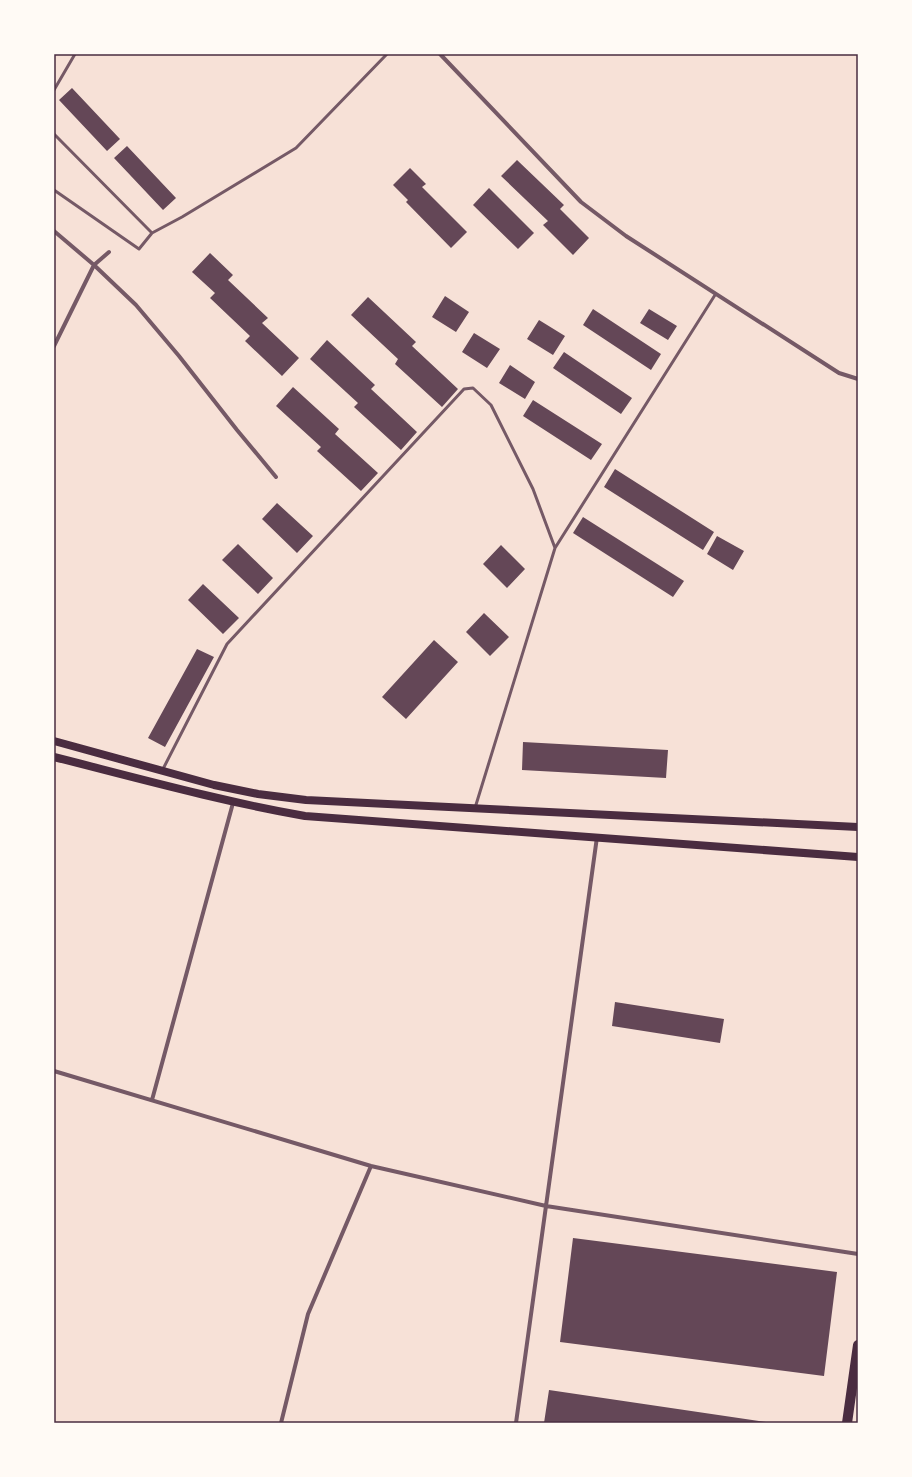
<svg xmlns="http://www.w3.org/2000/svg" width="912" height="1477" viewBox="0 0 912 1477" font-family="'Noto Sans',sans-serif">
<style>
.building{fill:#644757}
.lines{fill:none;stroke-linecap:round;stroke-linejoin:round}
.service{stroke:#755966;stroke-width:3}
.minor{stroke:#755966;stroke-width:4}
.secondary{stroke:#4a2c40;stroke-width:8}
.primary{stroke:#4a2c40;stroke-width:10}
.neatline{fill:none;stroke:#4a2c40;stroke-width:1.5}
</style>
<rect width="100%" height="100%" fill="#f7e1d7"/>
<path class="building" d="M 72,88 L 120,139 L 107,151 L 59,100 Z
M 127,146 L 176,198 L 163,210 L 114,158 Z
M 517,160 L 564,205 L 560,209 L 589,238 L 573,255 L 543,225 L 548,221 L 501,176 Z
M 410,168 L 426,184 L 422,187 L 467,232 L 451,248 L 406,202 L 408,200 L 393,185 Z
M 489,188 L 534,233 L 518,249 L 473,205 Z
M 210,253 L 233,275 L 228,280 L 268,318 L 262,323 L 299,358 L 282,376 L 245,341 L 250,336 L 210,298 L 215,293 L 192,272 Z
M 445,296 L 469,312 L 456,332 L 432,317 Z
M 368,297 L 416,342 L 412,346 L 458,389 L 442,407 L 395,364 L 398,359 L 351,315 Z
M 593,309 L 661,354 L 651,370 L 583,325 Z
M 649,309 L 677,326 L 668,340 L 640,323 Z
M 539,320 L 565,336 L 553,355 L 527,339 Z
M 474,333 L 500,349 L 487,368 L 462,352 Z
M 327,340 L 375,385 L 371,389 L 417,432 L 401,450 L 354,407 L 358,403 L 310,359 Z
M 564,352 L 632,398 L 621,414 L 553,368 Z
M 510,365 L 535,382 L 525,399 L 499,383 Z
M 293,387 L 339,429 L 335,434 L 378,473 L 361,491 L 317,451 L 321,447 L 276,406 Z
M 533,400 L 602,444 L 591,460 L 523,416 Z
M 615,469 L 714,532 L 703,550 L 604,487 Z
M 277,503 L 313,536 L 297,553 L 262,519 Z
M 583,517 L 684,581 L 673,597 L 573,533 Z
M 717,536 L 744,551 L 733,570 L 707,554 Z
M 238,544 L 273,578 L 258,594 L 222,560 Z
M 501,545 L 525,569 L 507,588 L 483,564 Z
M 203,584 L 239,618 L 223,634 L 188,600 Z
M 484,613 L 509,637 L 490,656 L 466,632 Z
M 434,640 L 458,662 L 406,719 L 382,697 Z
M 197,649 L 214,657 L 165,747 L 148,738 Z
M 523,742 L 668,750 L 666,778 L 522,770 Z
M 615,1002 L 724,1019 L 720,1043 L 612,1026 Z
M 573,1238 L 837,1272 L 824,1376 L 560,1342 Z
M 549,1390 L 766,1422 L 766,1423 L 544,1423 Z"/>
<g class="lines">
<path class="service" d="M 54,90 L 75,54
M 54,134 L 152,233
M 54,190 L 139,249 L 152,233 L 182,217 L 296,148 L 387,54
M 555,548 L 715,295
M 163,769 L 227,644 L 464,389 L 473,388 L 491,405 L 533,489 L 555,548 L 475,808"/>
<path class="minor" d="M 440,54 L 581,202 L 626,236 L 839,373 L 858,379
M 54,231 L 94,265 L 136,305 L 179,356 L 237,430 L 276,477
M 54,346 L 94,265 L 109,252
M 54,1071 L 371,1166 L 546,1206 L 858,1254
M 152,1100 L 233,803
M 281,1423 L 308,1314 L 371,1166
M 516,1423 L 597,837"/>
<path class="secondary" d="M 54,741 L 214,785 L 258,794 L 306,800 L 858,827
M 54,757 C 137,778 220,801 305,816 L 858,857"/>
<path class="primary" d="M 847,1423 L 858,1345"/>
</g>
<rect width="912" height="1477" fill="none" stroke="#fffaf5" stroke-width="110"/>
<rect x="55" y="55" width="802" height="1367" class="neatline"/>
</svg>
